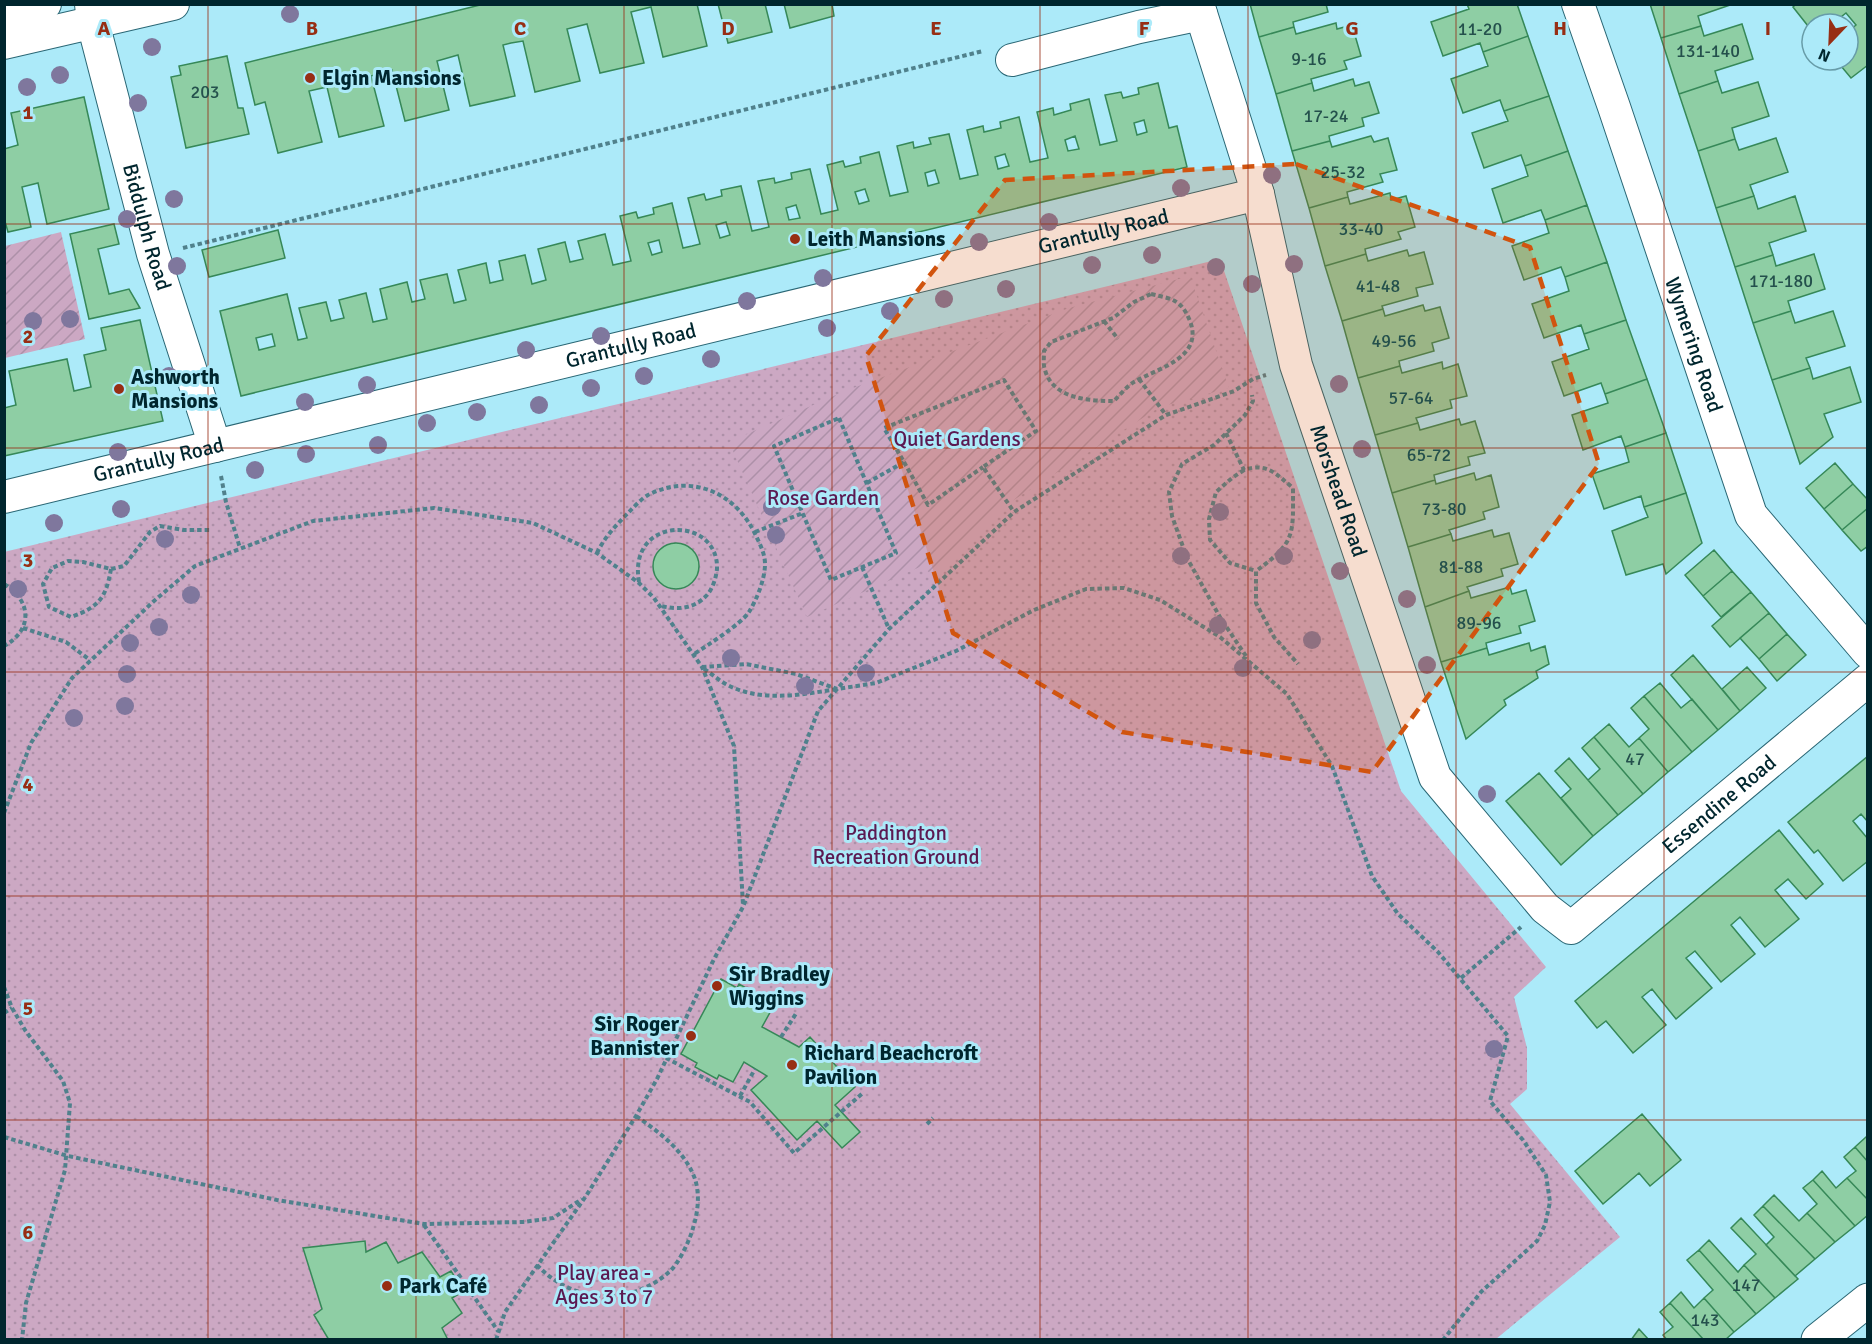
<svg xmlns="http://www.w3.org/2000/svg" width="1872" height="1344" viewBox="0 0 1872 1344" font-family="Signika,sans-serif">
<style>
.park{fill:url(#park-dots)}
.garden{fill:url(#garden-furrows)}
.building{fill:#8ecea4;stroke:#368858;stroke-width:1.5;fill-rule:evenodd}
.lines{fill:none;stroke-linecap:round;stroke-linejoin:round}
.minor-casing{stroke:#2a6775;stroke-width:34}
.major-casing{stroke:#2a6775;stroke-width:35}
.path{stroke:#50818c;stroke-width:4;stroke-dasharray:4.5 3;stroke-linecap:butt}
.minor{stroke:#fff;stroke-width:32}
.major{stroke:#fff;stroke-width:33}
.tree{fill:#7f779d}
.marked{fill:#d1540f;fill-opacity:0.2;stroke:#d1540f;stroke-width:4.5;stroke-dasharray:12 8;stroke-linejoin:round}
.grid{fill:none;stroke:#972e14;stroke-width:1.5;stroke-opacity:0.55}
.poi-dot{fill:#972e14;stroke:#aceaf9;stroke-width:2}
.labels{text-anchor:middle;stroke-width:6;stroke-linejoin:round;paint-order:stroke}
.number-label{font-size:18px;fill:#24504c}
.poi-label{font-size:21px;font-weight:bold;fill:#00262e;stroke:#aceaf9;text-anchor:start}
.street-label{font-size:21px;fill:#00262e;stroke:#aceaf9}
.park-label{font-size:21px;fill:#5b1951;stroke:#aceaf9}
.grid-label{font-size:20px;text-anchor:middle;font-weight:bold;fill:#972e14;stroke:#aceaf9;stroke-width:6;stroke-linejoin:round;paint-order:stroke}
</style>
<defs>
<pattern id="park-dots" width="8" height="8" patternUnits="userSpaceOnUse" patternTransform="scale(1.5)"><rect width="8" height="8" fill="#cca8c3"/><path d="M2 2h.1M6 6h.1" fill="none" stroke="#ad90a8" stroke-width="1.8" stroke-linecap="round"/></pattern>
<pattern id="garden-furrows" width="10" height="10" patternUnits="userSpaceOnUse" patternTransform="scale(1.5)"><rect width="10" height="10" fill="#cca8c3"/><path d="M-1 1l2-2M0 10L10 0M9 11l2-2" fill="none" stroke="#ad90a8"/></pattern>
</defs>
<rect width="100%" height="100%" fill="#aceaf9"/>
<path class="park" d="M 1220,259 L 1401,791 L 1546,967 L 1514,997 L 1527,1048 L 1527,1089 L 1510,1104 L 1620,1237 L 1496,1339 L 5,1339 L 4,552 Z"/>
<path class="garden" d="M 61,232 L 85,339 L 5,358 L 5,246 Z
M 1190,276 L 1229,388 L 1160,407 L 1009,503 L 933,576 L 922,566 L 807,617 L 729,442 L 845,391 L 1069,308 Z"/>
<path class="building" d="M 484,4 L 697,4 L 707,46 L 663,57 L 651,7 L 631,12 L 644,63 L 600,73 L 587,24 L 567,29 L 580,81 L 535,92 L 523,41 L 511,43 L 503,45 L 515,96 L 470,106 L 458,55 L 437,61 L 449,110 L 405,121 L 392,70 L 371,76 L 384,126 L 339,137 L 327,87 L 309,91 L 322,142 L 278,153 L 265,102 L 255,105 L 245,63 Z
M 718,4 L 765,4 L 772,32 L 728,43 Z
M 784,4 L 832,4 L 834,16 L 790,28 Z
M 1250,4 L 1326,4 L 1328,12 L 1293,22 L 1294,27 L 1259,37 Z
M 1467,4 L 1517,4 L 1528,36 L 1483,52 L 1480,43 L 1443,56 L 1431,22 L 1469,9 Z
M 1650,4 L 1733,4 L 1698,16 L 1701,26 L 1661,38 Z
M 1796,4 L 1868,4 L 1868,65 L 1851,78 L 1836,60 L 1848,60 L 1848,32 L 1856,25 L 1846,13 L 1832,24 L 1812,24 L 1812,31 L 1793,7 Z
M 1336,23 L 1337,29 L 1352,25 L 1361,56 L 1344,61 L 1347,69 L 1311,79 L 1312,83 L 1276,94 L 1259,37 L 1294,27 L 1296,34 Z
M 1742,24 L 1753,59 L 1715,71 L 1718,81 L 1679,94 L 1661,38 L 1701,26 L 1704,36 Z
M 1528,36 L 1549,96 L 1504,111 L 1500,100 L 1463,113 L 1451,79 L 1488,66 L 1483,52 Z
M 227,56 L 238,108 L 243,108 L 249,134 L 186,148 L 171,77 L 181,75 L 179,66 Z
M 1353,79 L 1355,86 L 1369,82 L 1379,113 L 1362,118 L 1364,126 L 1329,136 L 1330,141 L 1292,151 L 1276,94 L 1312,83 L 1314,91 Z
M 1718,81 L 1722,93 L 1758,82 L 1769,116 L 1732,128 L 1735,139 L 1698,151 L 1679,94 Z
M 1158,83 L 1169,128 L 1177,126 L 1187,167 L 241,396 L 220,311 L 287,294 L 298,340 L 307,338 L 299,308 L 326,302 L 331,321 L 344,318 L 339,300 L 366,293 L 373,322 L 387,319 L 380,289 L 407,282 L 412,302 L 425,299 L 420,280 L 447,274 L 454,303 L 466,300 L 458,270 L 486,263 L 490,283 L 503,280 L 499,261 L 525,255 L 532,284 L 546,280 L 538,249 L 565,242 L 570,262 L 583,259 L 578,241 L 605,234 L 613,265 L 631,261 L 620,216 L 636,212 L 638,218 L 654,214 L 653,208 L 672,203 L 683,248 L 692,246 L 700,244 L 688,198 L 704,194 L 706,200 L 722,196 L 721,190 L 741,186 L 752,231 L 761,229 L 769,227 L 758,181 L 774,178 L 775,183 L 792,179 L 791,173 L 810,169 L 821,214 L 838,210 L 827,165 L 843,161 L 845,167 L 861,163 L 860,157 L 879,152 L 890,196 L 908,192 L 897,146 L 913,142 L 914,148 L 931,144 L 929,138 L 949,134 L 960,179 L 978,175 L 967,130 L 983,126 L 984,132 L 1001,128 L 1000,122 L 1019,117 L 1030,162 L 1048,158 L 1037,112 L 1053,108 L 1054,115 L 1071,110 L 1070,104 L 1089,99 L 1100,145 L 1117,141 L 1105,95 L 1121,92 L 1123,98 L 1139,94 L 1138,88 ZM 1144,120 L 1147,132 L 1137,135 L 1134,123 ZM 1075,136 L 1079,149 L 1068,151 L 1065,140 ZM 1005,154 L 1009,166 L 998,169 L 995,157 ZM 935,170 L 939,183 L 928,186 L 925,173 ZM 865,189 L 869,201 L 859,204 L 855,192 ZM 796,205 L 800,218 L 789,220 L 786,208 ZM 726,222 L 730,235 L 720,238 L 716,225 ZM 659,240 L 662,252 L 652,255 L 648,243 ZM 272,334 L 275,346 L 259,350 L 256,338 Z
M 1549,96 L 1568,151 L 1525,166 L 1521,155 L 1484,168 L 1472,133 L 1508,121 L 1504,111 Z
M 84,97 L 109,209 L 47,224 L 38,183 L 22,187 L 31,227 L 8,232 L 4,218 L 4,149 L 18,145 L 11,113 Z
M 1371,136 L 1374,142 L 1388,138 L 1397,170 L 1380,174 L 1383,182 L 1347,192 L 1348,197 L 1309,208 L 1292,151 L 1330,141 L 1332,147 Z
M 1776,138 L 1788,172 L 1750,185 L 1754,196 L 1716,208 L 1698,151 L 1735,139 L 1739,150 Z
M 1568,151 L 1587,205 L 1545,220 L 1541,210 L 1503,223 L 1492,189 L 1528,176 L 1525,166 Z
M 1390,193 L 1391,200 L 1406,196 L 1415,227 L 1398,232 L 1401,239 L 1365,249 L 1366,254 L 1325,266 L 1309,208 L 1348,197 L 1350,204 Z
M 1754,196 L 1758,209 L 1795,196 L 1806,231 L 1769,243 L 1773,255 L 1735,267 L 1716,208 Z
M 1587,205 L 1607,262 L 1565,277 L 1561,267 L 1524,280 L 1512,246 L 1549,233 L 1545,220 Z
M 114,224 L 119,244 L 98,249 L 109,294 L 129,289 L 140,308 L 89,319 L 70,234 Z
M 278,230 L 285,258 L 209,277 L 202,250 Z
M 1407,250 L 1409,256 L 1424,252 L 1433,284 L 1416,288 L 1418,296 L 1382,306 L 1383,309 L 1342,321 L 1325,266 L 1366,254 L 1368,261 Z
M 1814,254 L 1825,289 L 1788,301 L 1791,311 L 1753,323 L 1735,267 L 1773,255 L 1776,266 Z
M 1607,262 L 1626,320 L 1584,334 L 1581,325 L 1544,338 L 1532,304 L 1569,291 L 1565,277 Z
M 1423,305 L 1425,311 L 1440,307 L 1449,338 L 1432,343 L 1434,351 L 1399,361 L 1400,366 L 1358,378 L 1342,321 L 1383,309 L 1385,316 Z
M 1791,311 L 1795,323 L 1833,311 L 1845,346 L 1806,358 L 1810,368 L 1772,380 L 1753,323 Z
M 140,320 L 163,421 L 4,456 L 4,408 L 16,405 L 9,371 L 67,359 L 74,391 L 91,387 L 84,355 L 106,350 L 101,328 Z
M 1626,320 L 1647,379 L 1605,394 L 1601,383 L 1564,396 L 1552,362 L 1589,349 L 1584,334 Z
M 1442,362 L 1443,369 L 1458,364 L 1467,396 L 1450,400 L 1452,408 L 1416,418 L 1418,423 L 1375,435 L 1358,378 L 1400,366 L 1402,373 Z
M 1850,367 L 1861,402 L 1824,414 L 1833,437 L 1800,464 L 1772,380 L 1810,368 L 1813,379 Z
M 1647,379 L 1666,433 L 1625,447 L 1621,436 L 1583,450 L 1572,415 L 1608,403 L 1605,394 Z
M 1459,419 L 1461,425 L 1475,421 L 1485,453 L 1468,457 L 1470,465 L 1434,475 L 1435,480 L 1392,493 L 1375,435 L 1418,423 L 1420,430 Z
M 1666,433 L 1686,493 L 1644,507 L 1641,496 L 1604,509 L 1592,474 L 1629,462 L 1625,447 Z
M 1835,463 L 1853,484 L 1824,509 L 1806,488 Z
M 1474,473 L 1476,480 L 1491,475 L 1499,507 L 1483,512 L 1485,519 L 1449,530 L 1451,534 L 1408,547 L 1392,493 L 1435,480 L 1436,484 Z
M 1853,484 L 1868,500 L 1868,508 L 1842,530 L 1824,509 Z
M 1686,493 L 1702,543 L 1666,574 L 1663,564 L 1626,575 L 1612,531 L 1648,517 L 1644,507 Z
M 1868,508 L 1868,546 L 1861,551 L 1842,530 Z
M 1492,530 L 1494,537 L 1509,533 L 1518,564 L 1501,569 L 1503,576 L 1467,587 L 1469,591 L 1425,607 L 1408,547 L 1451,534 L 1453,541 Z
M653 566a23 23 0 1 1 46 0a23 23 0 1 1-46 0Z
M 1714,550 L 1732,571 L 1703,596 L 1685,575 Z
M 1732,571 L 1751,592 L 1721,617 L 1703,596 Z
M 1510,587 L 1512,594 L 1526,590 L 1535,621 L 1519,626 L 1521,633 L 1486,643 L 1487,648 L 1441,662 L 1425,607 L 1469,591 L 1471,598 Z
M 1751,592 L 1769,613 L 1730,647 L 1712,626 Z
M 1769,613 L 1787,634 L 1759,659 L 1740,638 Z
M 1787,634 L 1806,655 L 1777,681 L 1759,659 Z
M 1529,643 L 1531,651 L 1545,646 L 1549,664 L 1536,671 L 1538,678 L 1504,700 L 1506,705 L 1466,739 L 1441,662 L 1487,648 L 1489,655 Z
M 1693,655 L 1740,711 L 1718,730 L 1671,675 Z
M 1747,667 L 1766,688 L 1740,711 L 1722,689 Z
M 1660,683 L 1681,708 L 1692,699 L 1718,730 L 1692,752 L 1644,696 Z
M 1644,696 L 1692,752 L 1668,772 L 1639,738 L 1649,729 L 1631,708 Z
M 1609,724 L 1629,747 L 1639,738 L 1668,772 L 1643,794 L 1594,737 Z
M 1594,737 L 1643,794 L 1618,815 L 1588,780 L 1600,769 L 1582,748 Z
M 1868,756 L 1868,822 L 1861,814 L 1853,821 L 1868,839 L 1868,861 L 1843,881 L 1818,850 L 1814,853 L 1788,822 Z
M 1569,758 L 1618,815 L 1593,836 L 1561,798 L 1571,789 L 1555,771 Z
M 1539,773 L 1593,836 L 1561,865 L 1506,801 Z
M 1779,830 L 1823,884 L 1806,899 L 1788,879 L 1775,890 L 1799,919 L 1765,947 L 1740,917 L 1731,925 L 1755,954 L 1721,982 L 1695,951 L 1686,958 L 1712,988 L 1676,1019 L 1652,989 L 1642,997 L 1666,1025 L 1633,1053 L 1606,1021 L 1597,1028 L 1575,1001 Z
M 721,979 L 737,988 L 739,984 L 761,996 L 759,999 L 773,1007 L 762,1027 L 799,1047 L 810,1037 L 855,1087 L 835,1105 L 860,1132 L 842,1148 L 817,1121 L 797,1140 L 751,1090 L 767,1076 L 744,1062 L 733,1082 L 719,1075 L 717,1079 L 695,1067 L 697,1063 L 681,1054 Z
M 1642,1114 L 1681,1160 L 1650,1186 L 1639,1173 L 1603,1204 L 1575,1171 Z
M 1866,1137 L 1868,1139 L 1868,1162 L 1855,1147 Z
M 1855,1147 L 1868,1162 L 1868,1200 L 1847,1178 L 1856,1171 L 1844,1157 Z
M 1822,1171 L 1836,1188 L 1847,1178 L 1868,1200 L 1868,1215 L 1855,1226 L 1813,1180 Z
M 1813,1180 L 1855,1226 L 1835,1242 L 1807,1213 L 1817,1204 L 1803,1188 Z
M 1774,1195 L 1799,1221 L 1807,1213 L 1835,1242 L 1815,1259 L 1763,1206 Z
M 1763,1206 L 1815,1259 L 1795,1276 L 1766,1245 L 1774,1237 L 1754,1215 Z
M 1741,1218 L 1798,1279 L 1775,1298 L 1744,1265 L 1756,1254 L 1731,1228 Z
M 1709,1240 L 1738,1272 L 1744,1265 L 1775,1298 L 1756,1314 L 1699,1250 Z
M 365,1241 L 366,1252 L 386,1242 L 398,1263 L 422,1252 L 440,1277 L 451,1271 L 464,1291 L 452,1298 L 462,1313 L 442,1328 L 448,1340 L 329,1340 L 314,1315 L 322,1309 L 303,1248 Z
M 1699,1250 L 1756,1314 L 1734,1332 L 1704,1298 L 1713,1290 L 1687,1260 Z
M 1681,1292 L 1694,1308 L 1704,1298 L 1734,1332 L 1725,1340 L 1704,1340 L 1670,1303 Z
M 1670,1303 L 1704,1340 L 1667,1340 L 1663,1335 L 1673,1327 L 1660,1312 Z
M 1639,1329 L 1649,1340 L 1631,1340 Z"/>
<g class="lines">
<g class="minor-casing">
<g id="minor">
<path id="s1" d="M 91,4 L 93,23 L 153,254 L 215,446"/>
<path id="s2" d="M 1198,4 L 1258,194 L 1296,365 L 1435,777 L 1545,908 L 1571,928 L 1868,680"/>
<path id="s3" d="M 1578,4 L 1614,107 L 1751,515 L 1868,652"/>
<path d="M 4,14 L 45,4"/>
<path d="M 4,43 L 173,4"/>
<path d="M 1012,60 L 1139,27 L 1201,14"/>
<path id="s4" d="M 4,497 L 1258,194"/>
</g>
</g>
<g class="major-casing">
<path id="major" d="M 1818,1340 L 1868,1300"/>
</g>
<path class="path" d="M 183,248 L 983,51
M 1151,294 C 1172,299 1181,299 1190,321 C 1204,358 1158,368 1134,382 C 1127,386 1120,395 1114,401 C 1090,401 1053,399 1045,370 C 1043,365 1044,357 1044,351 L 1051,342 L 1113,318 L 1134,302 Z
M 1104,321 L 1118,339
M 1139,379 L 1166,415
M 839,418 L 896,553 L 831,580 L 774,446 Z
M 1226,433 L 1244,470 C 1267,462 1276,474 1293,488 C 1293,535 1296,542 1256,571 L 1256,603 L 1274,637 L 1298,664
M 904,462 L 928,505 L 983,467
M 1244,470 L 1232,478 L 1216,492 L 1209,519 L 1210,540 L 1230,563 L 1256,571
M 221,476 L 226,502 L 240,548
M 867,483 L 904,462 L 884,428 L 1004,380 L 1036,431 L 983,467 L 1014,512
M 755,532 L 803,513
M 597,553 C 604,538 616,525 628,513 C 634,507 641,499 648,495 C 693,472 738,494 757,538 C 761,546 765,555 765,564 C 765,579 757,599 749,612 C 741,624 708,645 694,654
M 862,567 L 889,629
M 111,569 C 106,598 99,607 71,617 L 49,607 L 43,584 L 52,568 L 68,561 L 83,562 L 111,569 L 124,566 L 150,532 L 160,526 L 184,530 L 210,530
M 639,582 C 627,515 719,515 717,569 C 716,578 713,588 707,595 C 694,609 679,610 661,606
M 4,584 C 32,601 33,630 4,646
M 23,628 L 66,642 L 90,660
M 1246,656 L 1221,619 L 1187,558 L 1172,516 L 1169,492 L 1182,464 L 1214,445 L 1245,415 L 1253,401 L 1252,395
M 702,667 L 746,664 L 796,674 L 837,689 L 876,683 L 956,651 L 1034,610 L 1086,589 L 1124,588 L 1160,600 L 1220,637 L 1287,694 L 1332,766 L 1372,876 L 1398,914 L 1438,952 L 1508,1036 L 1490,1101 L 1523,1140 L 1546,1175 L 1550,1202 L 1545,1225 L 1537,1241 L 1481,1292 L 1443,1340
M 704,669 C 711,673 717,679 724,683 C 758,703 800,695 837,689
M 4,813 L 31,743 L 72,678 L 154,601 L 195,566 L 313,521 L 434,508 L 533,523 L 597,553 L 639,583 L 654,598 L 702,667 L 734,746 L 743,905
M 1461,978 L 1521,927
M 4,987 L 12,1008 L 25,1030 L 63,1081 L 70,1103 L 65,1170 L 26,1303 L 22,1340
M 4,1013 L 12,1008
M 781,1037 L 797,1012
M 666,1058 L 750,1102 L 794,1153 L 864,1092
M 740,1096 L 755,1069
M 927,1124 L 933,1118
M 4,1137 L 68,1156 L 277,1200 L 424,1224 L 523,1222 L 553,1218 L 582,1199
M 424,1225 L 498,1331
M 537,1265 C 572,1303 630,1307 669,1272 C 678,1265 690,1240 693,1228 C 698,1212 700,1195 695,1179 C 685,1151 659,1132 636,1116
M 496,1340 L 505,1312 L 586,1196 L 636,1116 L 657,1079 L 714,959 L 743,907 L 818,711 L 889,629 L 1014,512 L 1166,415 L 1234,391 L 1253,379 L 1266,375"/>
<use href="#minor" class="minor"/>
<use href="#major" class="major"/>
</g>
<g class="tree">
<circle cx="290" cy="14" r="9"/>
<circle cx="152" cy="47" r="9"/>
<circle cx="60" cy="75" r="9"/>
<circle cx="27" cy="87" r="9"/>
<circle cx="138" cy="103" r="9"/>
<circle cx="1272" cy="175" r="9"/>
<circle cx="1181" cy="188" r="9"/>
<circle cx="174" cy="199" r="9"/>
<circle cx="127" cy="219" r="9"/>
<circle cx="1049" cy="222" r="9"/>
<circle cx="979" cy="242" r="9"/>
<circle cx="1152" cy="255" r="9"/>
<circle cx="1294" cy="264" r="9"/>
<circle cx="1092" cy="265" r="9"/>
<circle cx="177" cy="266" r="9"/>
<circle cx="1216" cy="267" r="9"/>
<circle cx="823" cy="278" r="9"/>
<circle cx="1252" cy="284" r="9"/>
<circle cx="1006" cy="289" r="9"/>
<circle cx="944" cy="299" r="9"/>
<circle cx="747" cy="301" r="9"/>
<circle cx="890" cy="311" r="9"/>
<circle cx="70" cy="319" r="9"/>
<circle cx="33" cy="321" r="9"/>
<circle cx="827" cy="328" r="9"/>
<circle cx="601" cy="336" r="9"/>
<circle cx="526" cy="350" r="9"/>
<circle cx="711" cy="359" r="9"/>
<circle cx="169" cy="376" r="9"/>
<circle cx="644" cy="376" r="9"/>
<circle cx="1339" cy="384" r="9"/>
<circle cx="367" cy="385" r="9"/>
<circle cx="591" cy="388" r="9"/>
<circle cx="305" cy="402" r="9"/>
<circle cx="539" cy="405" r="9"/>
<circle cx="477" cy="412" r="9"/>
<circle cx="427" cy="423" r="9"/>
<circle cx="378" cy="445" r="9"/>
<circle cx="1362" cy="449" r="9"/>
<circle cx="118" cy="452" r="9"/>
<circle cx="306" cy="454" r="9"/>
<circle cx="255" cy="470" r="9"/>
<circle cx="772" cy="507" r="9"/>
<circle cx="121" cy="509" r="9"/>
<circle cx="1220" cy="512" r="9"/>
<circle cx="54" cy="523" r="9"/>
<circle cx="776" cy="535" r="9"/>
<circle cx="165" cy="539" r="9"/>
<circle cx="1181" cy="556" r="9"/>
<circle cx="1284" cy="556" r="9"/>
<circle cx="1340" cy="571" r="9"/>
<circle cx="18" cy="589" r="9"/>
<circle cx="191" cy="595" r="9"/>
<circle cx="1407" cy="599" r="9"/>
<circle cx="1218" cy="625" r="9"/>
<circle cx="159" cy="627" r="9"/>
<circle cx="1312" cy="640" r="9"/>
<circle cx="130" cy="643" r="9"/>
<circle cx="731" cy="658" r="9"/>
<circle cx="1427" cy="665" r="9"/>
<circle cx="1243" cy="668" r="9"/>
<circle cx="866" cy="673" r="9"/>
<circle cx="127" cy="674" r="9"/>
<circle cx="805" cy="686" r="9"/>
<circle cx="125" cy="706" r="9"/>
<circle cx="74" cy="718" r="9"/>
<circle cx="1487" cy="794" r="9"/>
<circle cx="1494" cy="1049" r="9"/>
</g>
<path class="marked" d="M 1296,164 L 1530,247 L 1599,464 L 1372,772 L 1122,732 L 953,633 L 866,356 L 1005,180 Z"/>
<path class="grid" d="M 208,4 L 208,1340M 416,4 L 416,1340M 624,4 L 624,1340M 832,4 L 832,1340M 1040,4 L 1040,1340M 1248,4 L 1248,1340M 1456,4 L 1456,1340M 1664,4 L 1664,1340M 4,224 L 1868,224M 4,448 L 1868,448M 4,672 L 1868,672M 4,896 L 1868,896M 4,1120 L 1868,1120"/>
<g class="poi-dot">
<circle cx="310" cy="78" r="6"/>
<circle cx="795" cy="239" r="6"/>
<circle cx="119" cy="389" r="6"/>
<circle cx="717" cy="986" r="6"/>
<circle cx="691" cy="1036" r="6"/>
<circle cx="792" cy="1065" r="6"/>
<circle cx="387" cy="1286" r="6"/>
</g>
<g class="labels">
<g class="number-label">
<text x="1480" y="35">11-20</text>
<text x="1708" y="57">131-140</text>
<text x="1309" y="65">9-16</text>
<text x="205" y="98">203</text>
<text x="1326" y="122">17-24</text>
<text x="1343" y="178">25-32</text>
<text x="1361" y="235">33-40</text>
<text x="1781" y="287">171-180</text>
<text x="1378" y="292">41-48</text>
<text x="1394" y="347">49-56</text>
<text x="1411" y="404">57-64</text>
<text x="1429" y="461">65-72</text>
<text x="1444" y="515">73-80</text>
<text x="1461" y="573">81-88</text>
<text x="1479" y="629">89-96</text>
<text x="1635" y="765">47</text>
<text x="1746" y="1291">147</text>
<text x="1705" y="1326">143</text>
</g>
<g class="poi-label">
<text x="322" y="85">Elgin Mansions</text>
<text x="807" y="246">Leith Mansions</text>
<text x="131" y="384">Ashworth<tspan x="131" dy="24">Mansions</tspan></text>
<text x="729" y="981">Sir Bradley<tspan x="729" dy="24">Wiggins</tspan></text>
<text x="679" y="1031" text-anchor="end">Sir Roger<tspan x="679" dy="24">Bannister</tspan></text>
<text x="804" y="1060">Richard Beachcroft<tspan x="804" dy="24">Pavilion</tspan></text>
<text x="399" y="1293">Park Café</text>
</g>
<g class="street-label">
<text dy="7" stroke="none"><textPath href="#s1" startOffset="230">Biddulph Road</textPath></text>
<text dy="7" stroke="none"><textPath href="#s4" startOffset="1131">Grantully Road</textPath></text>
<text dy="7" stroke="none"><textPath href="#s4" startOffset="645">Grantully Road</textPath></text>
<text dy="7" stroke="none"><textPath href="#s3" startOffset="360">Wymering Road</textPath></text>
<text dy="7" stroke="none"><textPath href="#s4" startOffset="159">Grantully Road</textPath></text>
<text dy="7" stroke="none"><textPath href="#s2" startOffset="507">Morshead Road</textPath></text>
<text dy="7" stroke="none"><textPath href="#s2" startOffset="1206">Essendine Road</textPath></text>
</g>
<g class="park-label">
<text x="957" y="446">Quiet Gardens</text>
<text x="823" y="505">Rose Garden</text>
<text x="896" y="840">Paddington<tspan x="896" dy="24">Recreation Ground</tspan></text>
<text x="604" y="1280">Play area -<tspan x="604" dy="24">Ages 3 to 7</tspan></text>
</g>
</g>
<g class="grid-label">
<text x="104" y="35">A</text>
<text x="312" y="35">B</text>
<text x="520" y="35">C</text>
<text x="728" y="35">D</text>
<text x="936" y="35">E</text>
<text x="1144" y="35">F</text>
<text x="1352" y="35">G</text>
<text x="1560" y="35">H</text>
<text x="1768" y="35">I</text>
<text x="28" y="119">1</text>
<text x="28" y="343">2</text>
<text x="28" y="567">3</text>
<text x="28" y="791">4</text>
<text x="28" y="1015">5</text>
<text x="28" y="1239">6</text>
</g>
<rect width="1872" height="1344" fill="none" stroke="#00262e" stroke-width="12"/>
<g transform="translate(1830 42) rotate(203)"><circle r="28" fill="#aceaf9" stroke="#679ca8" stroke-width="1.5"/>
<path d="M0-4.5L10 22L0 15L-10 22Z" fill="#972e14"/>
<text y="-9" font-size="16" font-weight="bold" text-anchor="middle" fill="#00262e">N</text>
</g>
</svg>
